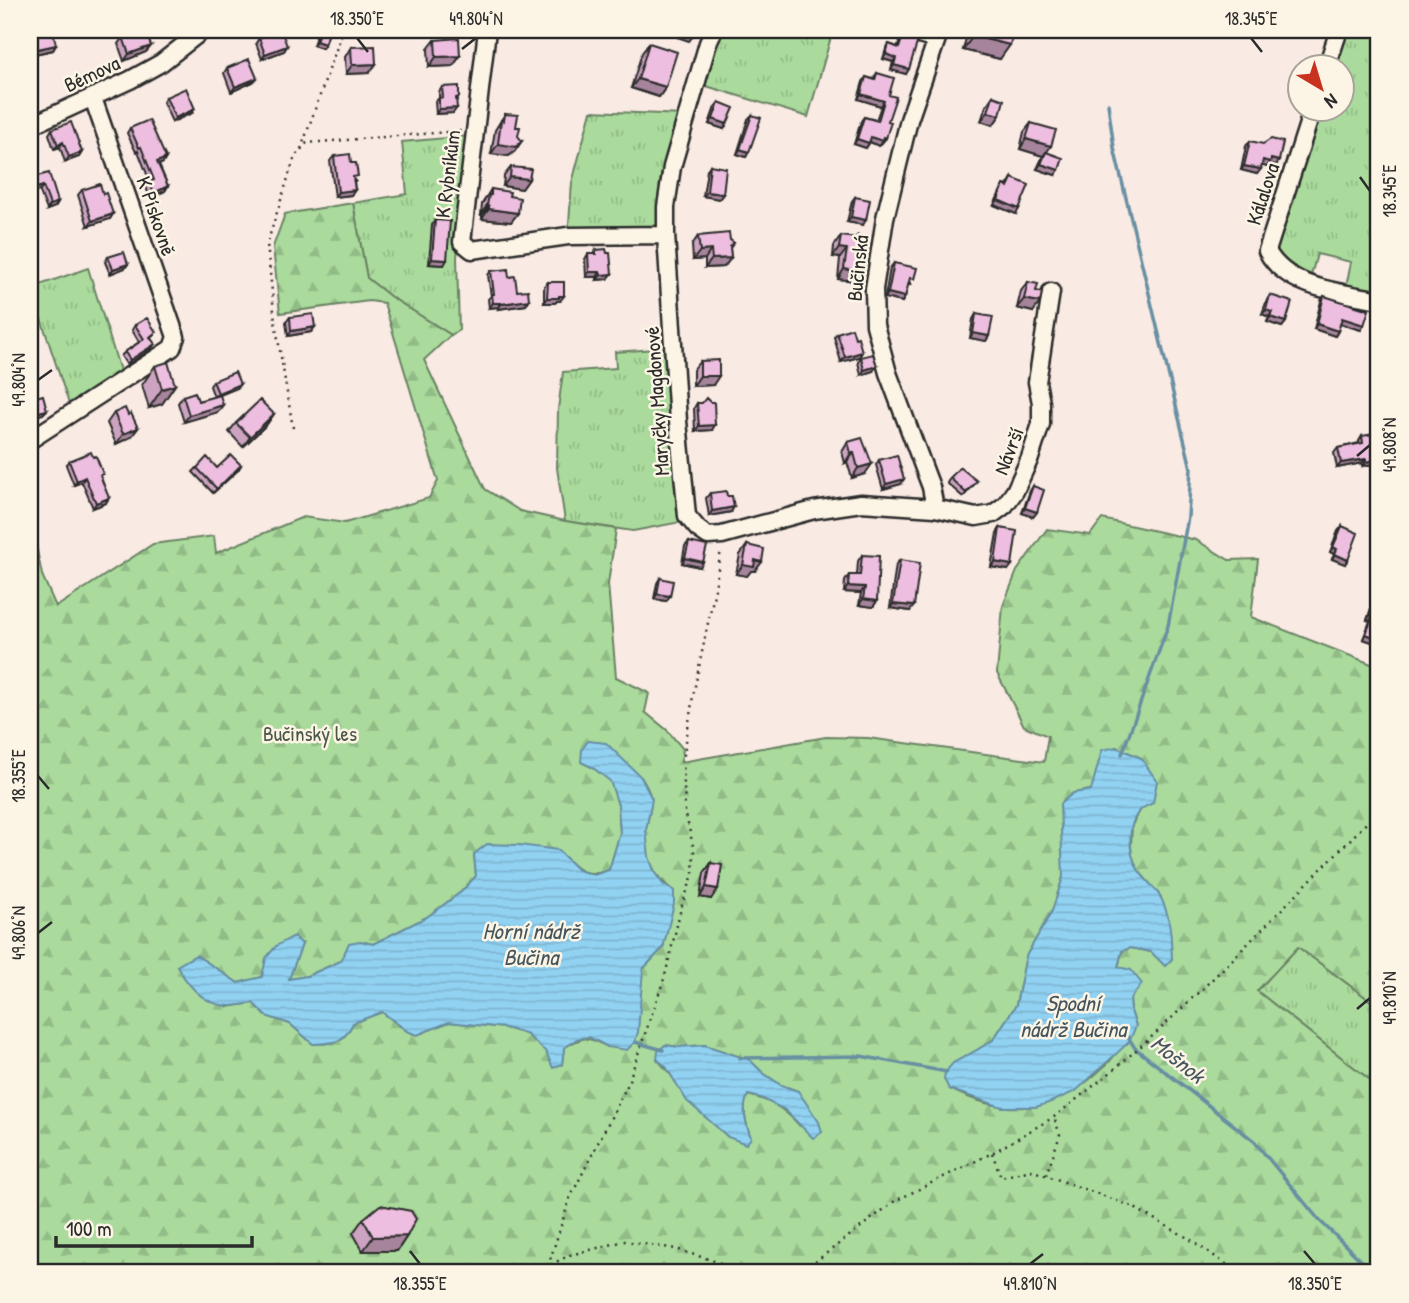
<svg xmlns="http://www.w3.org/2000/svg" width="1409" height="1303" viewBox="0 0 1409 1303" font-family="'Patrick Hand',sans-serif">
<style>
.grass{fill:url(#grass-tufts);stroke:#6a8364;stroke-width:2}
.forest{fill:url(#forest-firs);stroke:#6a8364;stroke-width:2;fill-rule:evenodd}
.water{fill:url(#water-rules);stroke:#688fa2;stroke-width:2}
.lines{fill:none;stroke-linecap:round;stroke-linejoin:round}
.stream{stroke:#688fa2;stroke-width:3.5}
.minor-casing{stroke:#2b2b2b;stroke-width:21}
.path{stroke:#2b2b2b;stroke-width:2.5;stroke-dasharray:2 5;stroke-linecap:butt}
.minor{stroke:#fcf5e5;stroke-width:16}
.wall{fill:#cca3c0;stroke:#2b2b2b;stroke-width:2}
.shaded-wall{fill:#a6859c;stroke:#2b2b2b;stroke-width:2}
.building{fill:#edbedf;stroke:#2b2b2b;stroke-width:2}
.ticks{fill:none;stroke:#2b2b2b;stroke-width:2.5}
.labels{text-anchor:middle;stroke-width:5;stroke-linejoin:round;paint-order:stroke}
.street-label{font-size:21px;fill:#2b2b2b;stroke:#fcf5e5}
.park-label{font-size:21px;fill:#4b5747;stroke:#fcf5e5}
.water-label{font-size:23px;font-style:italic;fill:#44555d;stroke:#fcf5e5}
.neatline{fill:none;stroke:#2b2b2b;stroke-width:2.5}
.ticks-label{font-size:18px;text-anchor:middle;fill:#2b2b2b}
</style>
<defs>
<pattern id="grass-tufts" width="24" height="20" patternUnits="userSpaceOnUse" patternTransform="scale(1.75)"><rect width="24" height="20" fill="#aadb9c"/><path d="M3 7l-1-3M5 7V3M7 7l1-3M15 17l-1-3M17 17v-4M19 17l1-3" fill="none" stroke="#92bc87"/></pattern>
<pattern id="forest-firs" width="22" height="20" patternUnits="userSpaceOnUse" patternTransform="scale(1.75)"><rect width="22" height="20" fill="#aadb9c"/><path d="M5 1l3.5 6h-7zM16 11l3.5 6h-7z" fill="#92bc87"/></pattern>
<pattern id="water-rules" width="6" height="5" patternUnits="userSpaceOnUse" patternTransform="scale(1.75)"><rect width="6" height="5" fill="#91d2f2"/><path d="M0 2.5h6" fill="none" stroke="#7db4d0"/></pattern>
</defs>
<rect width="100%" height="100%" fill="#f9eae4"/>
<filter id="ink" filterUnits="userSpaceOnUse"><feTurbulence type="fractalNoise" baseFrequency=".0143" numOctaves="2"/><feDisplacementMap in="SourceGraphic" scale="14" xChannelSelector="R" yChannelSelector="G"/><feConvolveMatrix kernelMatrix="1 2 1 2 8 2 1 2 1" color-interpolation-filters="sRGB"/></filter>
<g filter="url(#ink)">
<path class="grass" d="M 722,30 L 833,30 L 808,117 L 703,85 Z
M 1343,30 L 1379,30 L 1379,294 L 1346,287 L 1351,262 L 1317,254 L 1310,279 L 1276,261 L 1276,247 L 1319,109 L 1342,108 L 1342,66 L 1332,66 Z
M 591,111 L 684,115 L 661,232 L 568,236 L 572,183 Z
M 468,136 L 457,258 L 459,330 L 451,335 L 391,297 L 367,278 L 353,203 L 407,194 L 402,142 Z
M 88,268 L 122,377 L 71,410 L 31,288 Z
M 669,348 L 672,428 L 681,522 L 633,531 L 565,521 L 557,468 L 558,409 L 563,372 L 616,368 L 615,352 Z
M 1298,947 L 1379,1007 L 1379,1087 L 1257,991 Z"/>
<path class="forest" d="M 353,203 L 367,278 L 391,297 L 451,335 L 424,360 L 485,489 L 520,511 L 565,521 L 616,529 L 608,584 L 616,677 L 649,693 L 645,712 L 667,730 L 683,749 L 681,762 L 826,737 L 868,738 L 1044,762 L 1048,736 L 1024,726 L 997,673 L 1003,606 L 1017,571 L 1047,529 L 1090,535 L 1102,519 L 1196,540 L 1229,560 L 1258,559 L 1251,617 L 1379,667 L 1379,1007 L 1298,947 L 1257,991 L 1379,1087 L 1379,1273 L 30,1273 L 30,515 L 42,575 L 56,607 L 153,544 L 214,536 L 216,553 L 303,517 L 345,523 L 429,498 L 438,481 L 384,303 L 369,301 L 280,313 L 273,247 L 285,214 ZM 1116,747 L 1141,758 L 1141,809 L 1132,825 L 1131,845 L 1132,856 L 1138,870 L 1161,897 L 1152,952 L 1130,948 L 1122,951 L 1118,968 L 1130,999 L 1131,1011 L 1136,1026 C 1127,1037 1119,1050 1110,1061 C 1104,1067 1097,1073 1090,1079 C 1045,1116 1000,1114 950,1089 L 977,1050 L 993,1040 L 1016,1005 L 1026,956 L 1052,911 L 1063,877 L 1063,851 L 1073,793 L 1091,790 ZM 581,762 L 641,777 C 645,784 652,794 651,802 C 651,811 647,820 646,829 C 644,854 653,878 674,891 L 663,948 L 643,969 L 638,1012 L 608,1047 C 587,1037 585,1034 564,1048 L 562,1064 L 526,1034 L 505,1028 L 449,1022 L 417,1035 L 407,1031 L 382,1012 L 353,1023 C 343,1044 335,1043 313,1044 L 290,1024 L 266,1016 L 253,1003 L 228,1007 L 196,955 L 238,983 L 262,977 L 302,944 L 289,979 L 307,976 L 341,961 L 360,941 L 373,944 L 427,917 L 461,892 L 476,876 L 474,854 L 557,850 C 576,868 582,879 609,870 L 620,833 L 618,805 L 611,781 L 592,767 ZM 665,1045 L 679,1047 L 705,1045 L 750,1060 L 763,1073 L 781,1085 L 798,1091 L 799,1125 C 783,1108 770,1100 747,1095 C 742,1110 746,1124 751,1138 L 728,1137 L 709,1119 L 657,1059 Z"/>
<path class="water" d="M 588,741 L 606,743 L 641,777 L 652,799 L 646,830 L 649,857 L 655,873 L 663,884 L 674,891 L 674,904 L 663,948 L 643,969 L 638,1032 L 635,1042 L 627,1050 L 608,1047 L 589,1037 L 577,1039 L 564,1048 L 562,1064 L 553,1068 L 546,1052 L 526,1034 L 505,1028 L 449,1022 L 417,1035 L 407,1031 L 382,1012 L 353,1023 C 343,1044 335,1043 313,1044 L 290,1024 L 266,1016 L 253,1003 C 245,1004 237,1006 230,1006 C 204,1006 188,986 177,966 L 196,955 L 238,983 L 262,977 L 266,958 L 276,946 L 294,936 L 302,944 L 289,979 L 307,976 L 341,961 L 349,943 L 360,941 L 373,944 L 427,917 L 461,892 L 476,876 L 474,854 L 487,844 L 519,845 L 558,850 L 578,870 L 594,875 L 609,870 L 620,833 L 618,805 L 610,781 L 592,767 L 581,762 L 582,749 Z
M 1116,747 L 1141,758 L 1157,781 L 1153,803 C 1149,805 1146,806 1143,808 C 1126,821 1128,853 1138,869 C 1144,880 1157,888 1162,900 C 1171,920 1171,937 1172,959 L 1165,966 L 1151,952 L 1130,948 L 1122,951 L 1118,967 L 1131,970 L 1142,984 L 1130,999 L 1131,1011 L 1136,1026 L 1129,1042 L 1076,1091 L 1051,1102 L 1036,1107 L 1002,1107 L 957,1092 L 949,1089 L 944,1079 L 945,1073 L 953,1063 L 977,1050 L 993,1040 L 1016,1005 L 1026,956 L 1052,911 L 1063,877 L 1060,804 L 1073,793 L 1091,790 L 1102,750 Z
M 665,1045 L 679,1047 L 705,1045 L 750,1060 L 763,1073 L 781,1085 L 798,1091 L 819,1122 L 822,1132 L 813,1138 L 785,1110 L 761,1098 L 748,1095 C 741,1110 746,1124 751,1138 L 746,1144 L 728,1137 L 687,1101 L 666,1067 L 657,1059 L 658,1051 Z"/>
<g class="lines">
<path class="stream" d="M 1108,104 L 1114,148 L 1191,468 L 1188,517 L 1168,626 L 1122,754
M 1128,1037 L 1135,1048 L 1254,1141 L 1319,1220 L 1374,1273
M 635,1042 L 663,1050
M 740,1058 L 860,1056 L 947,1072"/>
<g class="minor-casing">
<path id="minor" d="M 487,30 L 462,242 L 472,250 L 568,236 L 666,235
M 714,30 L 708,43 L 672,167 L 666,207 L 666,235 L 678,421 L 687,516 L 698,529 L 708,536 L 722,535 L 814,510 L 861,503 L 935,508 L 976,517 L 993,514 L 1005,505 L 1015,491 L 1030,458 L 1041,424 L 1041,403 L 1037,382 L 1051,292
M 902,30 L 936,40
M 1327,66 L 1339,30
M 1313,108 L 1267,251 C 1287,289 1341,292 1379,300
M 30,126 L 130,80 L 161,63 L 203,30
M 30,440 L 172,348 L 176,337 L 93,98
M 935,508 L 931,487 L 888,373 L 875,325 L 874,289 L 885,218 L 909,120 L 940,30"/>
</g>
<path class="path" d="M 301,149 L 343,30
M 293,428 L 275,321 L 267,244 L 295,156 L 307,143 L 461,131
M 992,1153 L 1001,1177 L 1031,1170 L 1129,1205 L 1188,1238 L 1239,1273
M 1046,1175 L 1060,1135 L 1054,1117
M 548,1266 L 570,1198 L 627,1086 L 665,976 L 681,908 L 693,875 L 694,850 L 685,811 L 683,761 L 693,696 L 715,589 L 721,549
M 524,1273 L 548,1266 L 570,1255 L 625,1241 L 676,1249 L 730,1266 L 751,1269 L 777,1271 L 815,1262 L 895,1201 L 992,1153 L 1054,1117 L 1111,1072 L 1156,1033 L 1226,966 L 1379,810"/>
<use href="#minor" class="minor"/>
</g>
<path class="wall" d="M 132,30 L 153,30 L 149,40 L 151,46 L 146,52 L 124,61 L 118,44 L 123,37 L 133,34 Z
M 318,30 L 330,30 L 322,48 L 313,45 Z
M 968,30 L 1014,30 L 1000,59 L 963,50 Z
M 30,33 L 56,45 L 53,50 L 30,55 Z
M 903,36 L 906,74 L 891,70 L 893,62 L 883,59 L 886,49 L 889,44 L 898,47 L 900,40 Z
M 259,38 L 287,46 L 284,51 L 262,59 L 256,43 Z
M 435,40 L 460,56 L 453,66 L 429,67 L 428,49 Z
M 649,43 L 666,87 L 659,97 L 631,88 L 642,53 Z
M 351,47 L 376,64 L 369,73 L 346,74 L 345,57 Z
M 227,68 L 257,78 L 253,82 L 231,92 L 224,73 Z
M 877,73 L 889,95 L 888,121 L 886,138 L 879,146 L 870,142 L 866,148 L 854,144 L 861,121 L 864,117 L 876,120 L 881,106 L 858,99 L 863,82 L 866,77 L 873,79 Z
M 442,87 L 459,97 L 456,102 L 453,113 L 436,114 L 435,102 L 439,98 L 439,92 Z
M 993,96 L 1000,115 L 993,125 L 981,121 L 986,106 Z
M 166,97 L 192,113 L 172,122 L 163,102 Z
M 719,102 L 727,124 L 724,129 L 709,124 L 715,107 Z
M 505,114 L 516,127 L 515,151 L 509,156 L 491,154 L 495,130 Z
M 752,115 L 746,157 L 737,154 L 748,119 Z
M 1031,123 L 1047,153 L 1055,175 L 1037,169 L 1043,156 L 1020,149 L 1024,132 Z
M 130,128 L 166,158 L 163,163 L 159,165 L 168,186 L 165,191 L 150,198 L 146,187 L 150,182 L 138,151 L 136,152 L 127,133 Z
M 52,129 L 82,152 L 79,157 L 65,162 L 60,147 L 54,149 L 49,134 Z
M 1250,141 L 1276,165 L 1269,164 L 1267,167 L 1262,165 L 1257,174 L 1241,170 L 1246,146 Z
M 334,156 L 355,181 L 354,181 L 355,190 L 351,195 L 335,197 L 330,161 Z
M 710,165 L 723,194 L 719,199 L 703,196 L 707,170 Z
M 511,167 L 529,179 L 522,189 L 503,186 L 504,176 Z
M 34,177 L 58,202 L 55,207 L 47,210 Z
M 1012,178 L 1016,214 L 994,205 L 1001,190 L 1004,185 L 1007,186 Z
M 491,189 L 509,196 L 518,213 L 511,222 L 482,219 L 482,215 L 481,215 L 482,204 Z
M 82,190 L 103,194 L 113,214 L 110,219 L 88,226 L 78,195 Z
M 855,197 L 863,225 L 847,222 L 852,201 Z
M 435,220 L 444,265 L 429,264 L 432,225 Z
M 698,236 L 730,240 L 734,243 L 730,248 L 731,258 L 724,267 L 705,268 L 705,259 L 693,260 L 692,245 Z
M 841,236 L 861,239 L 862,272 L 856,281 L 838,279 L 840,258 L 833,257 L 834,246 Z
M 596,250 L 608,279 L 597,280 L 597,277 L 586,277 L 585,259 L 588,254 L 594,254 Z
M 108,257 L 128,264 L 125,268 L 110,274 L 105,262 Z
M 894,263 L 911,284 L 908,284 L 905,297 L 902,302 L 885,298 L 890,268 Z
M 491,271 L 509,277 L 517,291 L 529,300 L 526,305 L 498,309 L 498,307 L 489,308 L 488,299 L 491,296 L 488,275 Z
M 548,282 L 560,301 L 557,301 L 555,303 L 544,303 L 544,286 Z
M 1028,282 L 1036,291 L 1033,312 L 1017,308 L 1021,291 Z
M 1270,295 L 1286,322 L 1282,327 L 1267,322 L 1269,317 L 1262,314 L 1267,300 Z
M 1324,296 L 1361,330 L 1340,324 L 1338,331 L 1335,336 L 1314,329 L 1321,301 Z
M 976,314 L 989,336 L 986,341 L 970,338 L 973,319 Z
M 290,317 L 315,327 L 311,332 L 288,336 L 286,322 Z
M 135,325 L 156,332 L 151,338 L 151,349 L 127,365 L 121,356 L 125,352 L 139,342 L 132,330 Z
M 837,333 L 855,338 L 862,352 L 859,357 L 841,362 L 834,337 Z
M 861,357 L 873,371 L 861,375 L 858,362 Z
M 700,361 L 713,385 L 693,386 L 693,370 Z
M 155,366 L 175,385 L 162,404 L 149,408 L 142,385 Z
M 213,381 L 237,388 L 220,395 L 218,412 L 184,422 L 178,403 L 183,396 L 198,401 L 214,397 L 210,386 Z
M 697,403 L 712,430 L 695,431 L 694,408 Z
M 114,413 L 128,415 L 138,428 L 131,437 L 116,444 L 107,423 Z
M 274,414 L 267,424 L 243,447 L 229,432 L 236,423 Z
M 1362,436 L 1379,463 L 1363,466 L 1362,463 L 1337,468 L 1334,453 L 1338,448 L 1359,443 L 1359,441 Z
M 848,442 L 865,474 L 852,478 L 847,462 L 845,463 L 842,452 Z
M 93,457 L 101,477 L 106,503 L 93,508 L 82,482 L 74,485 L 66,465 L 69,461 Z
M 879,460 L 901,484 L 883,489 L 876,465 Z
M 241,465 L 238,470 L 213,493 L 193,472 L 197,468 L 217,468 Z
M 950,478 L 973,486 L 963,497 L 947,483 Z
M 1033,486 L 1037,512 L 1033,517 L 1022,513 L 1030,491 Z
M 710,493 L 731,512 L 709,516 L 706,498 Z
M 1342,526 L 1345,564 L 1332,559 L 1334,554 L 1330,552 L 1338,531 Z
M 1000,528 L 1008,570 L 991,567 L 997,533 Z
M 689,542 L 700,567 L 682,563 L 685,546 Z
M 747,545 L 755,571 L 751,571 L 747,576 L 736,574 L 740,555 Z
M 862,555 L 877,601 L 873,607 L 859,605 L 861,593 L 844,592 L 845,581 L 849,575 L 857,575 L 858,561 Z
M 900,560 L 910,611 L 890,608 L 896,564 Z
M 660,578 L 666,601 L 654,599 L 657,583 Z
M 1376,597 L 1375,643 L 1363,639 L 1370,621 L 1367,620 L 1373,602 Z
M 711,863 L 711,899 L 700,897 L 704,873 Z
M 363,1219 L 407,1236 L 397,1251 L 363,1251 L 353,1233 Z"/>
<path class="shaded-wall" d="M 680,32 L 693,36 L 689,41 L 677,37 Z
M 973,36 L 1010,45 L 1000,59 L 963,50 Z
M 316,41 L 325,44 L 322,48 L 313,45 Z
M 56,45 L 53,50 L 30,55 L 33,50 Z
M 151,46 L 146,52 L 124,61 L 129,54 Z
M 287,46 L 284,51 L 262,59 L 265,54 Z
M 886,54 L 896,58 L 893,62 L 883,59 Z
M 460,56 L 453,66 L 429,67 L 436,57 Z
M 376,64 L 369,73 L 346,74 L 352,65 Z
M 894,65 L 909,69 L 906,74 L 891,70 Z
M 257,78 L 253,82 L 231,92 L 235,87 Z
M 638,79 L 666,87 L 659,97 L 631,88 Z
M 861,94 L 884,101 L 881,106 L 858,99 Z
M 457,108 L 453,113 L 436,114 L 439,109 Z
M 195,109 L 192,113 L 172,122 L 175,118 Z
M 988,112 L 1000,115 L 993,125 L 981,121 Z
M 713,119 L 727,124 L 724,129 L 709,124 Z
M 871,137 L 883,137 L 886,138 L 879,146 L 868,141 Z
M 857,139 L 869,143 L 866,148 L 854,144 Z
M 1026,139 L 1051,146 L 1044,156 L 1046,152 L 1043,156 L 1020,149 Z
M 522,141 L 515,151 L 509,156 L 491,154 L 498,144 Z
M 63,142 L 60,147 L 54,149 L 58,145 Z
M 740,149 L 749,152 L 746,157 L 737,154 Z
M 82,152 L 79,157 L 65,162 L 69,157 Z
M 166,158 L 163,163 L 154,167 L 157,162 Z
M 1271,159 L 1279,161 L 1276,165 L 1269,164 L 1267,167 L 1260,165 L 1263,160 Z
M 1041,164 L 1059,170 L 1055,175 L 1037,169 Z
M 1244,166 L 1261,169 L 1257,174 L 1241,170 Z
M 510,177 L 529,179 L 522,189 L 503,186 Z
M 43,186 L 40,191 L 30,194 L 30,190 Z
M 168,186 L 165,191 L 150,198 L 154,193 Z
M 355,190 L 351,195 L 335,197 L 338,192 Z
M 707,192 L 723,194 L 719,199 L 703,196 Z
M 998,200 L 1019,209 L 1016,214 L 994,205 Z
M 58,202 L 55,207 L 47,210 L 50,205 Z
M 487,205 L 489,206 L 482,215 L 481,215 Z
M 489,209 L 518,213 L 511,222 L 482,219 Z
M 113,214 L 110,219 L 88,226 L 92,221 Z
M 851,217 L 866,220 L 863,225 L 847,222 Z
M 839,248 L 847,249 L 840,258 L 833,257 Z
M 711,250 L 705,259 L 693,260 L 700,251 Z
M 731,258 L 724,267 L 705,268 L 712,259 Z
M 432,259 L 447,260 L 444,265 L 429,264 Z
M 128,264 L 125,268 L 110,274 L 113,269 Z
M 844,269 L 862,272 L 856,281 L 838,279 Z
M 589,272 L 600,272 L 597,277 L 586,277 Z
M 612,274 L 608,279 L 597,280 L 601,275 Z
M 888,293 L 905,297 L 902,302 L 885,298 Z
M 559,296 L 564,296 L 560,301 L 557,301 L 555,303 L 544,303 L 547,298 Z
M 1024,299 L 1040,302 L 1033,312 L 1017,308 Z
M 529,300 L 526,305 L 498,309 L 501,304 Z
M 493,303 L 501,303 L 498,307 L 489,308 Z
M 1266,310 L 1272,312 L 1269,317 L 1262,314 Z
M 1270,317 L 1286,322 L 1282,327 L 1267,322 Z
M 1342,318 L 1364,325 L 1361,330 L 1339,323 Z
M 1317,324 L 1338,331 L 1335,336 L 1314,329 Z
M 315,327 L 311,332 L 288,336 L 291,331 Z
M 38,332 L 35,337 L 30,338 L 30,335 Z
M 973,333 L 989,336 L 986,341 L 970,338 Z
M 155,344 L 151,349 L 127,365 L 130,360 Z
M 862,352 L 859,357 L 841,362 L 845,357 Z
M 877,366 L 873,371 L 861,375 L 864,370 Z
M 700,376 L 719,376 L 713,385 L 693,386 Z
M 240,384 L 237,388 L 214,397 L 218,393 Z
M 175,385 L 162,404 L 149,408 L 162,389 Z
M 223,405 L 218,412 L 184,422 L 189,415 Z
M 47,410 L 43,414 L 30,418 L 30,414 Z
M 274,414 L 267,424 L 243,447 L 250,437 Z
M 715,425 L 712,430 L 695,431 L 699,426 Z
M 138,428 L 131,437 L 116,444 L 123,434 Z
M 851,453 L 854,453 L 847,462 L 845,463 Z
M 1366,459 L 1362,463 L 1337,468 L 1341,463 Z
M 1379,459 L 1379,463 L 1363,466 L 1366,462 Z
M 872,464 L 865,474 L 852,478 L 858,468 Z
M 241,465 L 238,470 L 213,493 Z
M 85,477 L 82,482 L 74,485 L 77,481 Z
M 904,479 L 901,484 L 883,489 L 886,484 Z
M 109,498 L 106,503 L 93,508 L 96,503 Z
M 734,507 L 731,512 L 709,516 L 712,511 Z
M 1025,508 L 1037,512 L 1033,517 L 1022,513 Z
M 1333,547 L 1337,549 L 1334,554 L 1330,552 Z
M 1335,554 L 1348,560 L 1345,564 L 1332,559 Z
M 685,558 L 703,562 L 700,567 L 682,563 Z
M 755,560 L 762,562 L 755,571 L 751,571 L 747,576 L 736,574 L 743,565 Z
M 995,562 L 1012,565 L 1008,570 L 991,567 Z
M 848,586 L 865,587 L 861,593 L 844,592 Z
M 657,594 L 670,596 L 666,601 L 654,599 Z
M 863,599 L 877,601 L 873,607 L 859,605 Z
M 893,604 L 914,606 L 910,611 L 890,608 Z
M 1370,615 L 1373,616 L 1370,621 L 1367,620 Z
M 1366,634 L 1379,639 L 1375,643 L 1363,639 Z
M 706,887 L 718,889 L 711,899 L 700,897 Z
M 407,1236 L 397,1251 L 363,1251 L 373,1237 Z"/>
<path class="building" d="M 44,30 L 53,30 L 56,45 L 33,50 L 32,44 L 30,45 L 30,33 Z
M 138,30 L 153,30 L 154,33 L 147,35 L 151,46 L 129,54 L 123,37 L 139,31 Z
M 281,30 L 287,46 L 265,54 L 259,38 Z
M 320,30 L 330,30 L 325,44 L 316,41 Z
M 681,30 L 695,30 L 693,36 L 680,32 Z
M 975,30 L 1014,30 L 1010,45 L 973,36 Z
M 903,36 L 918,40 L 909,69 L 894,65 L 896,58 L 886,54 L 889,44 L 899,48 Z
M 459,38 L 460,56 L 436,57 L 435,40 Z
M 649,43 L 677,52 L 666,87 L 638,79 Z
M 375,46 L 376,64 L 352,65 L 351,47 Z
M 249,59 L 257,78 L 235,87 L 227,68 Z
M 877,73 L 894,78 L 889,95 L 896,97 L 888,121 L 891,122 L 886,138 L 883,137 L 882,141 L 871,137 L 869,143 L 857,139 L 864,117 L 878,121 L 884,101 L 861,94 L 866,77 L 875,80 Z
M 459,86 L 459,97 L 456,98 L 457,108 L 439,109 L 439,98 L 443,97 L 442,87 Z
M 186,88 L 195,109 L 175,118 L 166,97 Z
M 993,96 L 1004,100 L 1000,115 L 988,112 Z
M 719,102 L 734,108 L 727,124 L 713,119 Z
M 505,114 L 518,115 L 516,127 L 520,127 L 518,136 L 522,141 L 516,147 L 498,144 L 501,120 L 504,121 Z
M 752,115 L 761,118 L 749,152 L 740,149 Z
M 149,120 L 166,158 L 157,162 L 168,186 L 154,193 L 149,182 L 154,180 L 141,147 L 139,148 L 130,128 Z
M 71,122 L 82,152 L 69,157 L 63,142 L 58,145 L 52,129 Z
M 1031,123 L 1056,130 L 1051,146 L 1026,139 Z
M 1271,139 L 1283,142 L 1279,161 L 1271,159 L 1270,162 L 1263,160 L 1261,169 L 1244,166 L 1250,141 L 1263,144 Z
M 1046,152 L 1063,158 L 1059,170 L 1041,164 Z
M 350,154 L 351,163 L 356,163 L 358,176 L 353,177 L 355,190 L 338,192 L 334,156 Z
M 710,165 L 726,168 L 723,194 L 707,192 Z
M 511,167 L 531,169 L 529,179 L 510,177 Z
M 33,171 L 34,177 L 49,173 L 58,202 L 50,205 L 43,186 L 30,190 L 30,172 Z
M 1012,178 L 1029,185 L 1019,209 L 998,200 L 1004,185 L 1008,187 Z
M 100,184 L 103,194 L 106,193 L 113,214 L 92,221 L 82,190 Z
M 491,189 L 510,192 L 509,196 L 520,198 L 518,213 L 489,209 L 489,206 L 487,205 L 489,195 L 491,195 Z
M 855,197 L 870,200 L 866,220 L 851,217 Z
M 435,220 L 450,221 L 447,260 L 432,259 Z
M 729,233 L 730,240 L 734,243 L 730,247 L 731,258 L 712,259 L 711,250 L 700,251 L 698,236 Z
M 858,235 L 861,239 L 867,239 L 862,272 L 844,269 L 847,249 L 839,248 L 841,236 L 855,238 Z
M 606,249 L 607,253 L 610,253 L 612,274 L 601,275 L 600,272 L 589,272 L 588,254 L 596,254 L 596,250 Z
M 124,252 L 128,264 L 113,269 L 108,257 Z
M 894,263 L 917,268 L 914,279 L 910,278 L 905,297 L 888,293 Z
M 508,269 L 509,277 L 515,276 L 517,291 L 528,290 L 529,300 L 501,304 L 501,303 L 493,303 L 492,294 L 494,294 L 491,271 Z
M 548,282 L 564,282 L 564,296 L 559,296 L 559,298 L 547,298 Z
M 1028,282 L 1038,284 L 1036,291 L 1042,292 L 1040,302 L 1024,299 Z
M 1270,295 L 1292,302 L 1286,322 L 1270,317 L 1272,312 L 1266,310 Z
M 1324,296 L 1369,310 L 1364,325 L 1342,318 L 1338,331 L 1317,324 Z
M 30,308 L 32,308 L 38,332 L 30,335 Z
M 313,314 L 315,327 L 291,331 L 290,317 Z
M 976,314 L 993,317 L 989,336 L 973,333 Z
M 147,318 L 156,332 L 150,337 L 155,344 L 130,360 L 125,352 L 144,339 L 135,325 Z
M 852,328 L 855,338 L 858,337 L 862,352 L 845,357 L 837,333 Z
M 873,354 L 877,366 L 864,370 L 861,357 Z
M 719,360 L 719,376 L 700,376 L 700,361 Z
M 168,362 L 175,385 L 162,389 L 155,366 Z
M 235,372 L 240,384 L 218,393 L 213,381 Z
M 30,391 L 32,398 L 43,395 L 47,410 L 30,414 Z
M 195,392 L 198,401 L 220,395 L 223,405 L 189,415 L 183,396 Z
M 706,398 L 710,402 L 714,402 L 715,425 L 699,426 L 697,403 L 702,403 Z
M 260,400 L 274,414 L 250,437 L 236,423 Z
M 125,408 L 128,415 L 131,413 L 138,428 L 123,434 L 114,413 Z
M 1379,433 L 1379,459 L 1366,462 L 1366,459 L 1341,463 L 1338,448 L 1363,443 L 1362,436 Z
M 862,438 L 872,464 L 858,468 L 854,453 L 851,453 L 848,442 Z
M 91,452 L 93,457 L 96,456 L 103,474 L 100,475 L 109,498 L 96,503 L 85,477 L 77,481 L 69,461 Z
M 231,455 L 241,465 L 217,489 L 197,468 L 207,457 L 217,468 Z
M 897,455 L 904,479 L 886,484 L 879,460 Z
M 960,467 L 977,481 L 966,493 L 950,478 Z
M 1033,486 L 1044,490 L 1037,512 L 1025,508 Z
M 726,491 L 727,496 L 732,496 L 734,507 L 712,511 L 710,493 Z
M 1342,526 L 1358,533 L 1348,560 L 1335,554 L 1337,549 L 1333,547 Z
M 1000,528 L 1017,531 L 1012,565 L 995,562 Z
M 689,542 L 707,546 L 703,562 L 685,558 Z
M 747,545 L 764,549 L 762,562 L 755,560 L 754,567 L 743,565 Z
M 862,555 L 879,556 L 877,601 L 863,599 L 865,587 L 848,586 L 849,575 L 860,575 Z
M 900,560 L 920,563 L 914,606 L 893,604 Z
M 660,578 L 673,581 L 670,596 L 657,594 Z
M 1376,597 L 1379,598 L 1379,639 L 1366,634 L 1373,616 L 1370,615 Z
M 711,863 L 722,865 L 718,889 L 706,887 Z
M 380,1205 L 411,1211 L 416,1219 L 407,1236 L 373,1237 L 363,1219 Z"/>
</g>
<path class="ticks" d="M 357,38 L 368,52M 1251,38 L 1262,52M 462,49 L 476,38M 1360,177 L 1370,191M 38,380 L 52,370M 1357,456 L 1370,445M 38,776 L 49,789M 38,933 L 52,922M 1357,1009 L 1370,998M 410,1251 L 420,1264M 1304,1251 L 1315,1264M 1030,1264 L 1043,1254"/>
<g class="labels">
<g class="street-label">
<text transform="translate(92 74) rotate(-25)" y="7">Bémova</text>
<text transform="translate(448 174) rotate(-83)" y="7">K Rybníkům</text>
<text transform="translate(1263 194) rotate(-72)" y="7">Kálalova</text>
<text transform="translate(156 216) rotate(71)" y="7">K Pískovně</text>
<text transform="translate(858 268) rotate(-84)" y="7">Bučinská</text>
<text transform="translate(657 401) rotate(-94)" y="7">Maryčky Magdonové</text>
<text transform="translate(1009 451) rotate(-69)" y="7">Návrší</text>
</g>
<g class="park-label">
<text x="310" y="741">Bučinský les</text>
</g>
<g class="water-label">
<text x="531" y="939">Horní nádrž<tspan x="531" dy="26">Bučina</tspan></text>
<text x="1073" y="1011">Spodní<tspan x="1073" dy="26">nádrž Bučina</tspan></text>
<text transform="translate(1178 1059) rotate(39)" y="8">Mošnok</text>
</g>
</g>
<rect width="1409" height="1303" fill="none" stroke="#fcf5e5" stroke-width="77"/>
<g transform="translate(1321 88) rotate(142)"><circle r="33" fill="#fcf5e5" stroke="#a8a49b" stroke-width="2"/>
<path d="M0-5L12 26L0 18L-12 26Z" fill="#c8321e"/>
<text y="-10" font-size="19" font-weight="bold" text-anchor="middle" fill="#2b2b2b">N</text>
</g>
<path d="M56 1236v10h196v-10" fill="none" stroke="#2b2b2b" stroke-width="3.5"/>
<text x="66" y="1236" font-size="21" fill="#2b2b2b" stroke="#fcf5e5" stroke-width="5" paint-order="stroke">100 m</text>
<rect x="38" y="38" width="1332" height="1226" class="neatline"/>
<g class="ticks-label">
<text x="357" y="25">18.350°E</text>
<text x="476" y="25">49.804°N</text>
<text x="1251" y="25">18.345°E</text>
<text transform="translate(1390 191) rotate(-90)" y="6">18.345°E</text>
<text transform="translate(19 380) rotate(-90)" y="6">49.804°N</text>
<text transform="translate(1390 445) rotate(-90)" y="6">49.808°N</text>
<text transform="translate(19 776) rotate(-90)" y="6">18.355°E</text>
<text transform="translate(19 933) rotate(-90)" y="6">49.806°N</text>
<text transform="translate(1390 998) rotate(-90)" y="6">49.810°N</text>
<text x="420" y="1290">18.355°E</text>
<text x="1030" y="1290">49.810°N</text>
<text x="1315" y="1290">18.350°E</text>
</g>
</svg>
